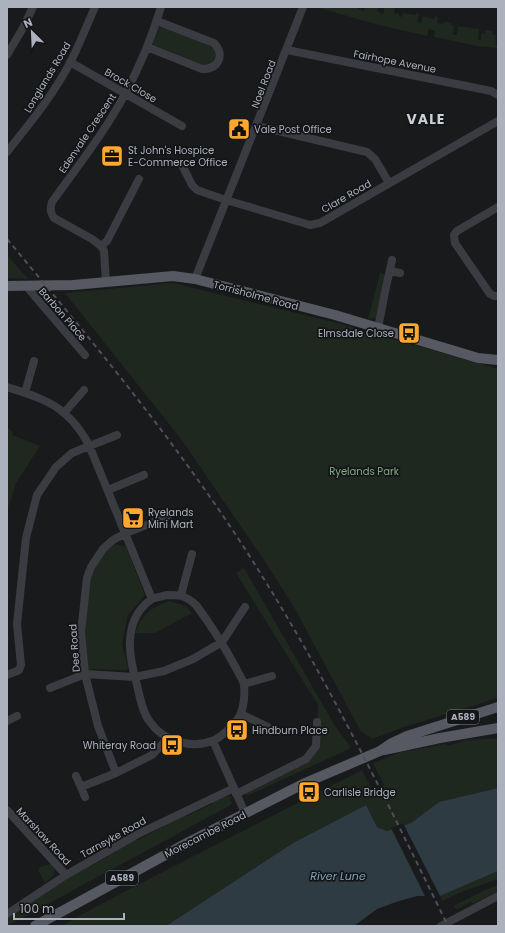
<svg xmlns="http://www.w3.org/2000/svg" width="505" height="933" viewBox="0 0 505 933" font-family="Poppins,sans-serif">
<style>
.green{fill:#1f281f}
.water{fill:#2e3b42}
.pier{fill:#191a1c}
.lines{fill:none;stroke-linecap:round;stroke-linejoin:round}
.minor{stroke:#3a3c41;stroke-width:8}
.major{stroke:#565961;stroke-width:10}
.rail{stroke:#4d5057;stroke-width:2;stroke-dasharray:5 4;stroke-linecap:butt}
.labels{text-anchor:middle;stroke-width:3.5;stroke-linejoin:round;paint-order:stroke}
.shield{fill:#141517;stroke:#7e838b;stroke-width:1}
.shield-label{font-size:9px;font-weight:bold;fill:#abb2bd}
.street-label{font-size:10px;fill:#abb2bd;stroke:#141517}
.poi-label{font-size:10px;fill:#abb2bd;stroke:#141517;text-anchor:start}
.park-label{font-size:10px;fill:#82a981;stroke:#141517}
.water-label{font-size:11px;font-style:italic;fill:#80a4ba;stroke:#141517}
.district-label{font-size:14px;font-weight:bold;letter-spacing:1px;fill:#ccd1d8;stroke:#141517}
</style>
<rect width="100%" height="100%" fill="#191a1c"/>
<path class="green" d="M 316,7 L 358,7 L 358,9 L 364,11 L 365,7 L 378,7 L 377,11 L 383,14 L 385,7 L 395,8 L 394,13 L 399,14 L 399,16 L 402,17 L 403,13 L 416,15 L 416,13 L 419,14 L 417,22 L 421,23 L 423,16 L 427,18 L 428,15 L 428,18 L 434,19 L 435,16 L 438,17 L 437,23 L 443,24 L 444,22 L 451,23 L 451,25 L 454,26 L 453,35 L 457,35 L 458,26 L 479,29 L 478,40 L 481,40 L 481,33 L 485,34 L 485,30 L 493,31 L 492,35 L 495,35 L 496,46 L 498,46 L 498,48 L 477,46 L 434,37 L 435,31 L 429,29 L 427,36 L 375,24 Z
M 163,27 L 207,42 L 216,50 C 215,60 213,63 204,66 L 154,45 L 153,43 L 159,28 Z
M 7,255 L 28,279 L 7,278 Z
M 380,273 L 385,274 L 376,318 L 368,319 Z
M 173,283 L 333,322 L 498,369 L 498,698 L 404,727 L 372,739 L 360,730 L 295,609 L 268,566 L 181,439 L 65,293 Z
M 7,427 L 13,432 L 12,435 L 40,446 L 16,483 L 7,511 Z
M 115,544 L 126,547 L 145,595 L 128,615 L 122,645 L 128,667 L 127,670 L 88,669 L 84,628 L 92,575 L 95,566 L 105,553 Z
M 244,568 L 335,726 L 351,748 L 247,796 L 245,794 L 317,748 L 318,705 L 236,573 Z
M 169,601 L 186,606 L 192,613 L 155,633 L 135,633 C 143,613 149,609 169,601 Z
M 498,738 L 498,788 L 439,802 L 411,823 L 387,831 L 377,827 L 366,805 L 293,843 L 166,926 L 61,926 L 116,896 L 362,770 L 372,790 L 384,785 L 373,763 L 401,752 L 446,744 L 448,746 L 466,740 Z
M 226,795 L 227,797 L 229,796 L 232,797 L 230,799 L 232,803 L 229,806 L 7,926 L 7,917 L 87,866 L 93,865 L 117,851 L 119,847 L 134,839 L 138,840 L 163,827 L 166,823 L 182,816 L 187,816 L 212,804 L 214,801 Z
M 51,864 C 59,873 53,877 45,883 L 38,870 L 41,867 Z
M 498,871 L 498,879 L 459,893 L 442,901 L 440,896 Z
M 498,885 L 498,891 L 472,904 L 471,902 L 458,909 L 455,908 L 454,906 L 485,890 Z"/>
<path class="water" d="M 498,788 L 498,871 L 440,896 L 417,896 L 396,902 L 377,909 L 354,926 L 166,926 L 293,843 L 366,805 L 377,827 L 387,831 L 411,823 L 439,802 Z"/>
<path class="pier" d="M 403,823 L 440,896 L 441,898 L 426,898 L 391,828 Z"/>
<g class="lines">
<path class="minor" d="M 147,47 L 202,69 C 219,69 225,55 214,43 L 157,21
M 287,50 L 491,91 L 498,95
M 7,55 L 23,28 L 33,7
M 70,62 L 182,126
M 257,126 L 367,152 L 375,159 L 389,183
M 7,152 C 30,123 54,94 71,61 C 80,43 87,25 95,7
M 182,165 L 192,185 L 197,190 L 226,200 L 310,225 L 320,223 L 498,121
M 498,207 L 457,231 L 454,235 L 455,243 L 490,294 L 494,296 L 498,296
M 101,246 L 92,239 L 54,218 C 50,212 50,209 52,202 C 77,167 105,132 125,94 C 140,66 152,37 161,7
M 390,271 L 400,273
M 195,279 L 303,7
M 106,283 L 104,251 L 101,246 L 107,241 L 139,179
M 26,286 L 85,355
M 378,328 L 385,292 L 392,260
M 7,387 C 25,393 50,400 64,413 C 74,421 83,434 89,445 L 152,599
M 25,393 L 34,361
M 64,413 L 84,390
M 108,490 L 144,475
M 166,595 C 180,595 185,595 196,605 C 211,625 224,646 236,668 C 238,673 243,679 244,685 C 245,693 244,707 240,715 C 236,723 221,738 212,741 C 191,749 163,741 150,722 C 142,712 140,697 137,685 C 133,671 129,655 130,640 C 131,623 137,609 152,599 C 156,597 162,597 166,595 Z
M 181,595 L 192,554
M 7,675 L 19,670 L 21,665 L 17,624 L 26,538 L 37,495 L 56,467 L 72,453 L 117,435
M 244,684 L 272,676
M 50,688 L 85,674 L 135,677 L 164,671 L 193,659 L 222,642 L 245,607
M 241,714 L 268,727
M 7,721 L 17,716
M 213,741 L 245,813
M 116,773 L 98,726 L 85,674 L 81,632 L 87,578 L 91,567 L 103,549 L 113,540 L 126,533 L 169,516
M 76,776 L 81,787 L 116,773 L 152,755 L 168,738
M 81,787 L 85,797
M 236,794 L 306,759 L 316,746 L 317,722
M 7,810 L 66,875
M 7,914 L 66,875 L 138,834 L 234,788
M 441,926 L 498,896"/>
<path class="major" d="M 7,286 L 73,285 L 173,276 L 195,279 L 335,315 L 478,358 L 498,360
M 384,750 L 440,738 L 498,728
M 35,926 L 189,842 L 305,783 L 380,751 L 392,743 L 407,736 L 498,707"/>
<path class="rail" d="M 7,239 C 99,349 192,461 267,584 C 335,694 391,810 448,926"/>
</g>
<defs>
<g id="civic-square" transform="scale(1.15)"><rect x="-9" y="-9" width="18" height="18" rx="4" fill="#ffa72f" stroke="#141517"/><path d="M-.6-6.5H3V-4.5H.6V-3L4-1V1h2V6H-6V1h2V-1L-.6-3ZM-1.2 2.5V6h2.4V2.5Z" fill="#111"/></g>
<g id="office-square" transform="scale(1.15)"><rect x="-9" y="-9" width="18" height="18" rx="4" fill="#ffa72f" stroke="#141517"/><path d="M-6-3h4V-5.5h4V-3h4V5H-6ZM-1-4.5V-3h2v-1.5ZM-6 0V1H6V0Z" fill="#111"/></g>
<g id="bus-square" transform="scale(1.15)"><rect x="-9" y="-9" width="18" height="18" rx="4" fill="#ffa72f" stroke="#141517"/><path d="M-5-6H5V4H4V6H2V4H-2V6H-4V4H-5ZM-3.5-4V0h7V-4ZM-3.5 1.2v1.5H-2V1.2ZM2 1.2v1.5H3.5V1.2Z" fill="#111"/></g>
<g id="supermarket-square" transform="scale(1.15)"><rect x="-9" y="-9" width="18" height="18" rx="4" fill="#ffa72f" stroke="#141517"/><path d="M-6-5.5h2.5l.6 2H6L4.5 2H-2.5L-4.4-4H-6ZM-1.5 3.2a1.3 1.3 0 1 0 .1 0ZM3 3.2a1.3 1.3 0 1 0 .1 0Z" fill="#111"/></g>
</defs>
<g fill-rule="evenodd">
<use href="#civic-square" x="239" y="129"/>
<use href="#office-square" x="112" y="156"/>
<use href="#bus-square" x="409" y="333"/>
<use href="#supermarket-square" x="133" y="518"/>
<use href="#bus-square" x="237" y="730"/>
<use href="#bus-square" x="172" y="745"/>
<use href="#bus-square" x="309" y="792"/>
</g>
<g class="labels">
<g class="shield">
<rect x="447" y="710" width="32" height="14" rx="3"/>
<rect x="106" y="871" width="32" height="14" rx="3"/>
</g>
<g class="shield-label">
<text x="463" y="720">A589</text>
<text x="122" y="881">A589</text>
</g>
<g class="street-label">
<text transform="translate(395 61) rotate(11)" y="4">Fairhope Avenue</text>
<text transform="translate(47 77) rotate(-59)" y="4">Longlands Road</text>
<text transform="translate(263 84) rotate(-69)" y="4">Noel Road</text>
<text transform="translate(131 85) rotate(30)" y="4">Brock Close</text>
<text transform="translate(87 133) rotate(-56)" y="4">Edenvale Crescent</text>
<text transform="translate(346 196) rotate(-30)" y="4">Clare Road</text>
<text transform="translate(256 295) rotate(15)" y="4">Torrisholme Road</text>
<text transform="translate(63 314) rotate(49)" y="4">Barbon Place</text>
<text transform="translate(74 648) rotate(-94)" y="4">Dee Road</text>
<text transform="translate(205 834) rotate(-27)" y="4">Morecambe Road</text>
<text transform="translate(44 836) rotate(47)" y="4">Marshaw Road</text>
<text transform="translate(113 837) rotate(-29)" y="4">Tarnsyke Road</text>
</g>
<g class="poi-label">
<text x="254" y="133">Vale Post Office</text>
<text x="128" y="154">St John's Hospice<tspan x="128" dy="12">E-Commerce Office</tspan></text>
<text x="394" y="337" text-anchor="end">Elmsdale Close</text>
<text x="148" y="516">Ryelands<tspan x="148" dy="12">Mini Mart</tspan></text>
<text x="252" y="734">Hindburn Place</text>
<text x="156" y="749" text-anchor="end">Whiteray Road</text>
<text x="324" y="796">Carlisle Bridge</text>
</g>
<g class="park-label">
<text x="364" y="475">Ryelands Park</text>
</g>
<g class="water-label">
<text x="338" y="880">River Lune</text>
</g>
<g class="district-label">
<text x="426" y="124">VALE</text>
</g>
</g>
<rect width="505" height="933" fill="none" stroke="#abb2bd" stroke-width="16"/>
<g transform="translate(32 32) rotate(336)" stroke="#141517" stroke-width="3" paint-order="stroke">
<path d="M0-3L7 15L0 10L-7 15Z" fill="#abb2bd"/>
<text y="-6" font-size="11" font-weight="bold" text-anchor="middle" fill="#abb2bd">N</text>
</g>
<path d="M14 913v6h110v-6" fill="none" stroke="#abb2bd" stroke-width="2"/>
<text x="20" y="913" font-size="12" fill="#abb2bd" stroke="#141517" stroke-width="3" paint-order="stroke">100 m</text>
</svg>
